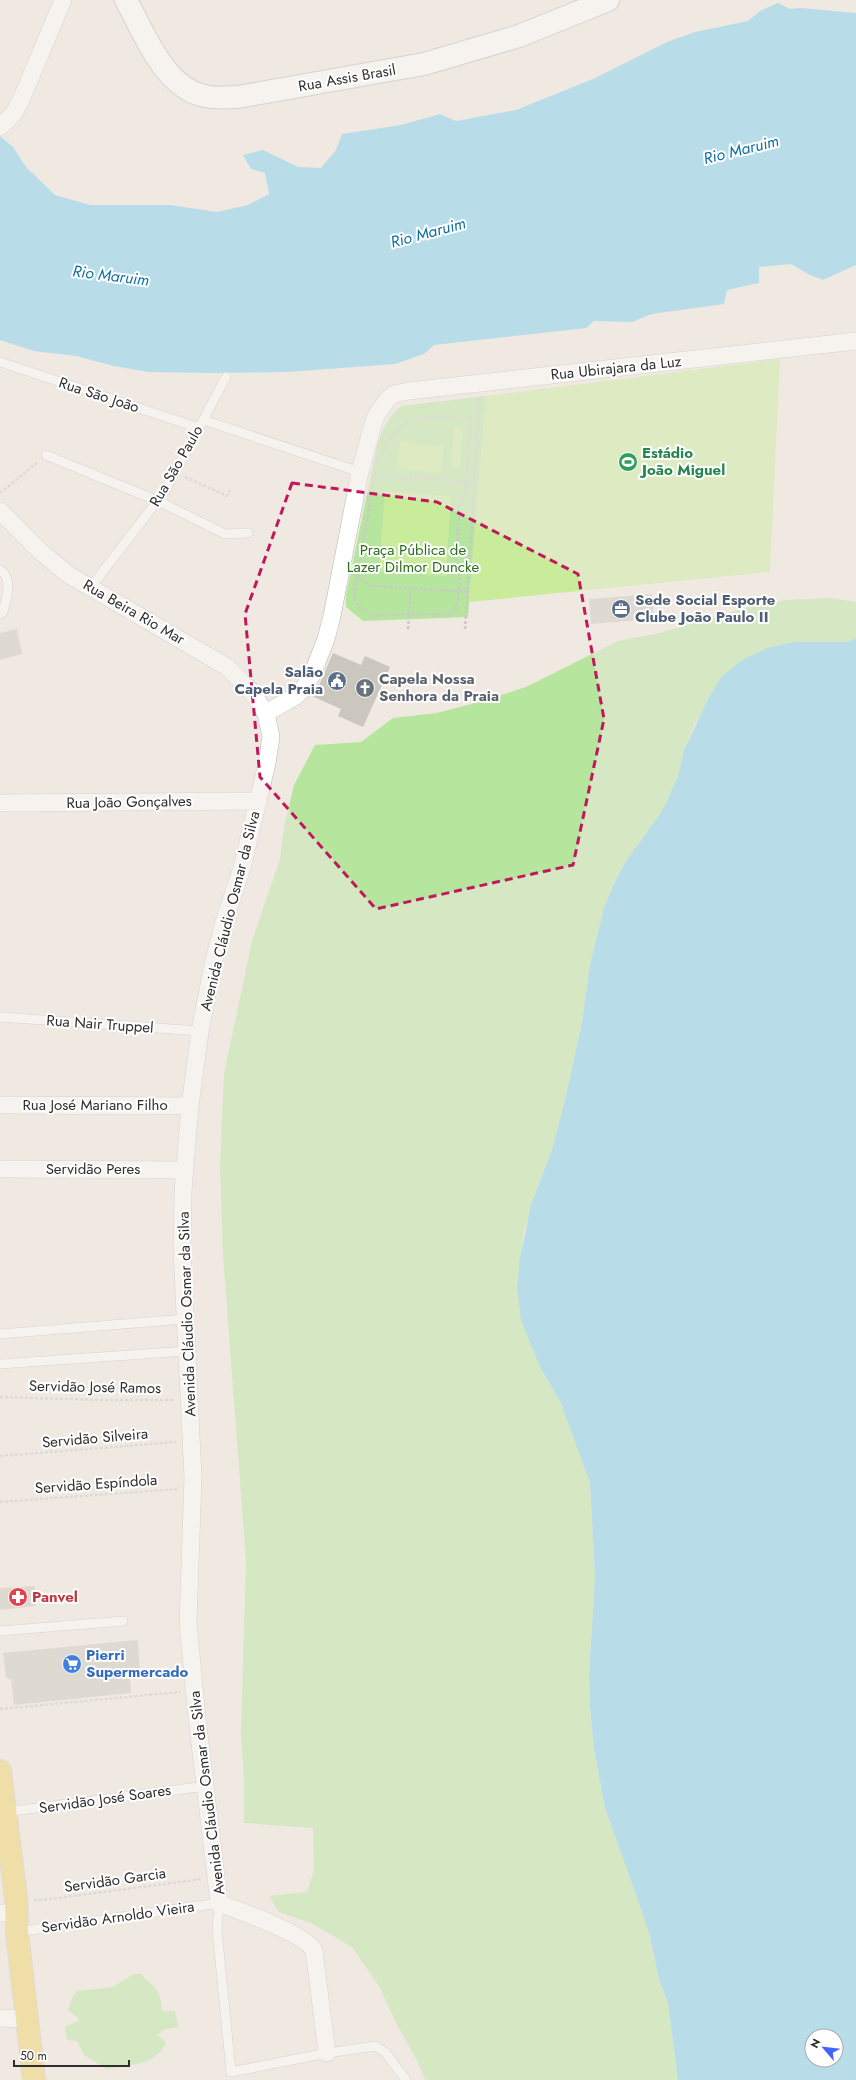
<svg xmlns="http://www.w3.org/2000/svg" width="856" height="2080" viewBox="0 0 856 2080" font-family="Jost,sans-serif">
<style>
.green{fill:#b6e59e}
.pitch{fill:#c9ec9a}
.water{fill:#75cff0;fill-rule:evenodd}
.building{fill:#cbc7bf}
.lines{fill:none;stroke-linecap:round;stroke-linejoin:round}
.lane-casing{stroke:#b4b7c1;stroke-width:10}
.street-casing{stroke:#b4b7c1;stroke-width:18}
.secondary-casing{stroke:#b4b7c1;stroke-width:24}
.primary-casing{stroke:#c9c9c9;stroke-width:24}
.path{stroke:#c9c9c9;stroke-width:2.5;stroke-dasharray:3 2;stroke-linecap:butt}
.lane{stroke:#fff;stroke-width:9}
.street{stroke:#fff;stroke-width:17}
.secondary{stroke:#fff;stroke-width:22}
.primary{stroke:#f2d163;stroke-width:22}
.marked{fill:none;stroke:#c2185b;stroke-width:3;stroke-dasharray:8 5;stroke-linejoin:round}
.labels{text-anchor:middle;stroke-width:4;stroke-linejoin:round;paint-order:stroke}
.street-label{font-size:15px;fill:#2e2e2e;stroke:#fff}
.leisure-label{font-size:15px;font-weight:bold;fill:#27864d;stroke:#fff;text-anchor:start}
.park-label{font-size:15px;fill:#2c6e1b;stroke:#fff}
.service-label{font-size:15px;font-weight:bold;fill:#4e5e75;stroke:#fff;text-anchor:start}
.worship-label{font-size:15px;font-weight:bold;fill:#5b616d;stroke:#fff;text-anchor:start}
.health-label{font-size:15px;font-weight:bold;fill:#be3a42;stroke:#fff;text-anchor:start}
.shop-label{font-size:15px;font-weight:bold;fill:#366cbe;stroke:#fff;text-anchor:start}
.water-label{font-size:16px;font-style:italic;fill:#0d6fa3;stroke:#fff}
</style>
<rect width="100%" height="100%" fill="#efe9e1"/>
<path class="green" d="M 486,396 L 468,617 L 363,621 L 346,607 L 346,595 L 377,446 C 382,430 388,417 401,406 Z
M 830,598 L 856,602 L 856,638 L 848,642 L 821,642 L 722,676 L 694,726 L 684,750 L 678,776 L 667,801 L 660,814 L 626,861 L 614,884 L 604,908 L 590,964 L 582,1022 L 565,1100 L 551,1153 L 524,1231 L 517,1286 L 541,1369 L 560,1401 L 590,1483 L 595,1578 L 589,1675 L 590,1708 L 594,1749 L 605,1808 L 641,1909 L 650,1937 L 659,1979 L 668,2004 L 678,2080 L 425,2080 L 418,2062 L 397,2025 L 379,1986 L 352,1947 L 311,1923 L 279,1912 L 269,1896 L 307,1892 L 314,1870 L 313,1828 L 244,1823 L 244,1779 L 241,1733 L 246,1561 L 223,1255 L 220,1165 L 224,1074 L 252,941 L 280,859 L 284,827 L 294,785 L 315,745 L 361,742 L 393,718 L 437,713 L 483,701 L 526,687 L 618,641 L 660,633 L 745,608 L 787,600 Z
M 133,1974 L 141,1974 C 155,1989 161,1989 162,2011 L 175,2011 L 178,2027 L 163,2030 L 157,2035 L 166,2042 C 157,2066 129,2065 107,2069 L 84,2055 L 77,2041 L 67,2040 L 65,2027 L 80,2020 L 68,2010 L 72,1998 L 77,1991 L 113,1987 Z"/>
<path class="pitch" d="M 780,359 L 770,572 L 469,602 L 486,396 Z
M 454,427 L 463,428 L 460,469 L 451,468 Z
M 400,442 L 444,447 L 441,473 L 397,468 Z
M 385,491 L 451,496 L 446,576 L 379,571 Z"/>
<path class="water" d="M 778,3 L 790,9 L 801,8 L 856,13 L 856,265 L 823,280 L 810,275 L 791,264 L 759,267 L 759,283 L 727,290 L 724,304 L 652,314 L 632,322 L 594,321 L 586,328 L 434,345 L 424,354 L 395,364 L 288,372 L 210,373 L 148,372 L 114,366 L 76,356 L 34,351 L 0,340 L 0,136 L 13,147 L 26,167 L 55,195 L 90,205 L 170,205 L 217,212 L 248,205 L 269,194 L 265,173 L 251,169 L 243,155 L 263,150 L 298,167 L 321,168 L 336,150 L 342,134 L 401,125 L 440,114 L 456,121 L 516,110 L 593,79 L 667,42 L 695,32 L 748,21 L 760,11 Z
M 856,638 L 856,2080 L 678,2080 L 668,2004 L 659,1979 L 650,1937 L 641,1909 L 605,1808 L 594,1749 L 590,1708 L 589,1675 L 595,1578 L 590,1483 L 560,1401 L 541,1369 L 521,1320 L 517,1286 L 520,1258 L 531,1205 L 551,1153 L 565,1100 L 582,1022 L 590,964 L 604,908 L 614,884 L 626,861 L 660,814 L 667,801 L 678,776 L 684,750 L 708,699 L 722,676 L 744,659 L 768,648 L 794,642 L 848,642 ZM 812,2036 L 836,2036 L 836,2060 L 812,2060 Z"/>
<path class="building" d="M 652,594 L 654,619 L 591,624 L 589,599 Z
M 17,629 L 22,654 L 0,660 L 0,633 Z
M 333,653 L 361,665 L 365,656 L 390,667 L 363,727 L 338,716 L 341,709 L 314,697 Z
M 35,1586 L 36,1606 L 0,1610 L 0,1588 Z
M 138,1640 L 140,1674 L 130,1677 L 131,1693 L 14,1705 L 11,1679 L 6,1678 L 3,1653 Z"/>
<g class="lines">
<g class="lane-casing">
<path id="lane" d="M 0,362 L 199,428
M 203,420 L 360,472
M 46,455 L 158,501 L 225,534 L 248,533
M 0,570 C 14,579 6,599 3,612 L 0,614
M 90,588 L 165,491 L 226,377
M 0,1017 L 200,1031
M 0,1334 L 185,1319
M 0,1364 L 187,1351
M 0,1631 L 123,1621
M 5,1812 L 206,1786
M 17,1932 L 219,1903 L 217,1930 L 231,2072 L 327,2053 L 375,2046 L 385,2052 L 406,2080"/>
</g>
<g class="street-casing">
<path id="street" d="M 0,127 L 14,113 L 21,100 L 63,0
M 0,511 L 41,552 L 69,575 L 227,667 L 251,691 L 266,713
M 0,803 L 258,801
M 0,1105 L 190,1106
M 0,1169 L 185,1170
M 0,1913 L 16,1913
M 0,2018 L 26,2019
M 327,2053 L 314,1950 C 302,1932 241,1912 219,1903 L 197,1718 L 188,1623 L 193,1477 L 182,1251 L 183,1191 L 190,1106 L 200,1031 L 213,964 L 223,925 L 242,868 L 267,763 L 271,737 L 266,713 L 296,696 L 303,689 L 312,675 L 326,639 L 332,616 L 360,472 L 373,424 L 377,414 L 388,399 L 394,394 L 409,391 L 856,341"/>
</g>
<g class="secondary-casing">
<path id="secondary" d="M 126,0 C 144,33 164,88 205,96 C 216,99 227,97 238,97 L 424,64 L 519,36 L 608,0"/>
</g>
<g class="primary-casing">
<path id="primary" d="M 0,1771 L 16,1898 L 17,1932 L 34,2080"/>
</g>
<path class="path" d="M 468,416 L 471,419 L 466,491 L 459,508 L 456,563 L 460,573 L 458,600 L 455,611 L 448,614 L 373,615 C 359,611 353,602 355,589 L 376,467 C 400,409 413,419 468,416 Z
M 375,474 L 474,483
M 185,477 L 227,496 L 231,488
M 0,493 L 38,462
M 357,576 L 370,585 L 375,586 L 468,592
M 408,629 L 411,588
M 465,629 L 480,398
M 0,1397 L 101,1400 L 175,1400
M 0,1456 L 176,1442
M 0,1502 L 177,1489
M 0,1709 L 180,1692
M 34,1900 L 42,1900 L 202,1879"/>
<use href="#lane" class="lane"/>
<use href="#street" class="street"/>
<use href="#secondary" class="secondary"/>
<use href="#primary" class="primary"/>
</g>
<path d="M0 0H856V2080H0ZM 292,483 L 437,502 L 578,574 L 604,719 L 573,865 L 376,909 L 260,777 L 245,614 Z" fill="#efe9e1" fill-opacity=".55" fill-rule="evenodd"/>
<path class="marked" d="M 292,483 L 437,502 L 578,574 L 604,719 L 573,865 L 376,909 L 260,777 L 245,614 Z"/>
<defs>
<g id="stadium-disc" transform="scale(1)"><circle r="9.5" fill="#2e9e5b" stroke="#fff"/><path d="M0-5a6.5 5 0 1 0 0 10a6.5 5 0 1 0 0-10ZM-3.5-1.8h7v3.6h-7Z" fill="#fff"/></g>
<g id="office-disc" transform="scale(1)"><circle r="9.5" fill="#5c6f8a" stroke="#fff"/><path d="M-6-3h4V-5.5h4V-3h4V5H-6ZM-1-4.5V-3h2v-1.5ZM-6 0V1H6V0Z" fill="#fff"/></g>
<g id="civic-disc" transform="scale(1)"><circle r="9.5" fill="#5c6f8a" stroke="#fff"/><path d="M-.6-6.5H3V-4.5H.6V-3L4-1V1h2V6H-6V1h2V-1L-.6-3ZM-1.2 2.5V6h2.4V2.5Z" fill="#fff"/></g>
<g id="church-disc" transform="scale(1)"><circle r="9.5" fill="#6b7280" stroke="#fff"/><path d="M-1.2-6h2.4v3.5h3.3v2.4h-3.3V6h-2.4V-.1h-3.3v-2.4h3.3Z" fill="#fff"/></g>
<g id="pharmacy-disc" transform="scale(1)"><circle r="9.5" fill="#e0444e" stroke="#fff"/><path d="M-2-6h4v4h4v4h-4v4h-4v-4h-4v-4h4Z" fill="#fff"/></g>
<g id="supermarket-disc" transform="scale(1)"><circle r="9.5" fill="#3f7fe0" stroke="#fff"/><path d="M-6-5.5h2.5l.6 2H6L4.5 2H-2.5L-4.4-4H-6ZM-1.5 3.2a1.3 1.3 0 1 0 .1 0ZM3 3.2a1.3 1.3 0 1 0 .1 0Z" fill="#fff"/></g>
</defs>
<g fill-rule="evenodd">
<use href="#stadium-disc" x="628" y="462"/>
<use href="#office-disc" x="621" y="609"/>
<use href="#civic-disc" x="337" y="681"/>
<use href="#church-disc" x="365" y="688"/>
<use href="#pharmacy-disc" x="18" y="1597"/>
<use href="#supermarket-disc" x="72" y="1664"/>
</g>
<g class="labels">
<g class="street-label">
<text transform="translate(347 78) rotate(-10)" y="5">Rua Assis Brasil</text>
<text transform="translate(616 368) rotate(-6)" y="5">Rua Ubirajara da Luz</text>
<text transform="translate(99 395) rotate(18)" y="5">Rua São João</text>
<text transform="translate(176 466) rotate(-60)" y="5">Rua São Paulo</text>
<text transform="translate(134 612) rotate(30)" y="5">Rua Beira Rio Mar</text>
<text transform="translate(129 802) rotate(-1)" y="5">Rua João Gonçalves</text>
<text transform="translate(230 911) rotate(-76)" y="5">Avenida Cláudio Osmar da Silva</text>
<text transform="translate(100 1024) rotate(4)" y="5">Rua Nair Truppel</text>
<text x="95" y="1110">Rua José Mariano Filho</text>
<text x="93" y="1174">Servidão Peres</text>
<text transform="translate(187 1314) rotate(-92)" y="5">Avenida Cláudio Osmar da Silva</text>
<text transform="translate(95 1387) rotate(1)" y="5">Servidão José Ramos</text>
<text transform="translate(95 1438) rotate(-5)" y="5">Servidão Silveira</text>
<text transform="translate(96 1484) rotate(-4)" y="5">Servidão Espíndola</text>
<text transform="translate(207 1793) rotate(-97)" y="5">Avenida Cláudio Osmar da Silva</text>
<text transform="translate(105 1799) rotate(-8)" y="5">Servidão José Soares</text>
<text transform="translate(115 1880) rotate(-8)" y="5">Servidão Garcia</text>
<text transform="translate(118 1917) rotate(-8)" y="5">Servidão Arnoldo Vieira</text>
</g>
<g class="leisure-label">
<text x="642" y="458">Estádio<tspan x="642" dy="17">João Miguel</tspan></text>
</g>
<g class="park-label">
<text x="413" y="555">Praça Pública de<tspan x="413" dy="17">Lazer Dilmor Duncke</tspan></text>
</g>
<g class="service-label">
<text x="635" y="605">Sede Social Esporte<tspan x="635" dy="17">Clube João Paulo II</tspan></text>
<text x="323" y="677" text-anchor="end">Salão<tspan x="323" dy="17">Capela Praia</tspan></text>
</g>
<g class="worship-label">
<text x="379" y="684">Capela Nossa<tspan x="379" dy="17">Senhora da Praia</tspan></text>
</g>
<g class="health-label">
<text x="32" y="1602">Panvel</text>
</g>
<g class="shop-label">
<text x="86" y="1660">Pierri<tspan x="86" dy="17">Supermercado</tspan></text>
</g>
<g class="water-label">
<text transform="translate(741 149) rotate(-14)" y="6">Rio Maruim</text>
<text transform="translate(428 232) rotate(-15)" y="6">Rio Maruim</text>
<text transform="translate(111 275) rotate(7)" y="6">Rio Maruim</text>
</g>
</g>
<g transform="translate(824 2048) rotate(298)"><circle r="19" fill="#ffffff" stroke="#ababab"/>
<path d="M0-3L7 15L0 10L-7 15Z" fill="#4264fb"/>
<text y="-6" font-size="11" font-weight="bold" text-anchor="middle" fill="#2e2e2e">N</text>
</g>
<path d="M14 2060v6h115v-6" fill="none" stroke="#2e2e2e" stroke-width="2"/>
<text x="20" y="2060" font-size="12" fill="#2e2e2e" stroke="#ffffff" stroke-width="3" paint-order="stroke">50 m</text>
</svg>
